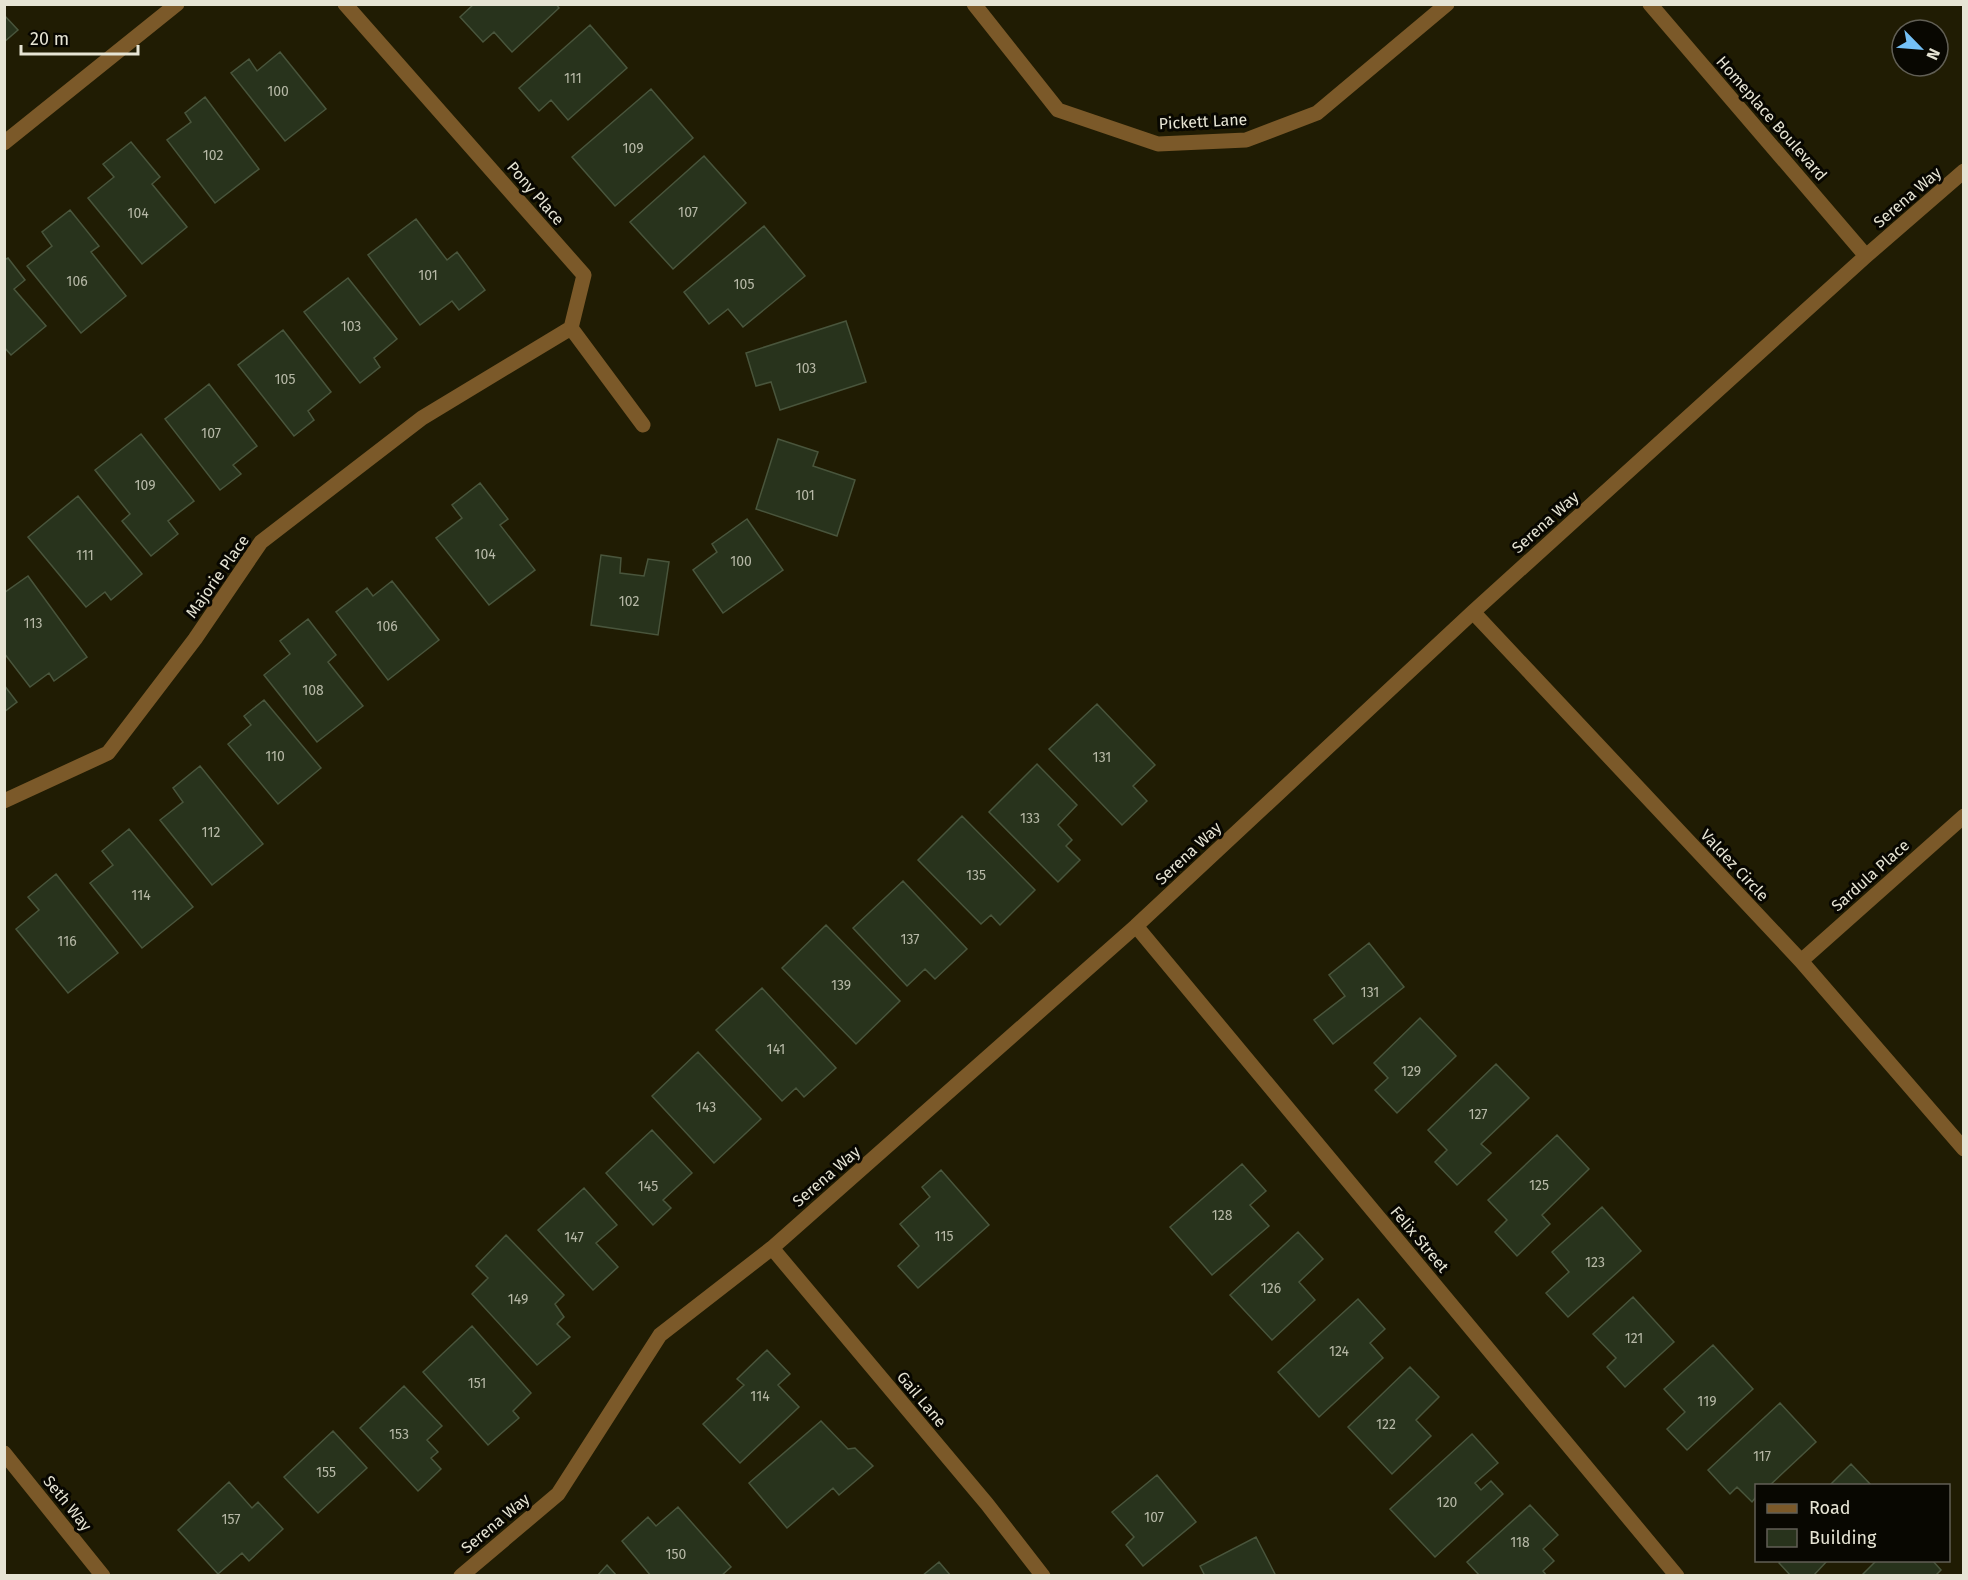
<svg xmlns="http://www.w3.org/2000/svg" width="1968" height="1580" viewBox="0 0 1968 1580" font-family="'Fira Sans',sans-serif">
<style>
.building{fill:#28331c;stroke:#49553c;stroke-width:1.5}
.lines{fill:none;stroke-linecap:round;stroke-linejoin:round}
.minor{stroke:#7b5929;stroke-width:15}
.labels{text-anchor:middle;stroke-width:6;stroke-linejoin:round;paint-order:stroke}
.number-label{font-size:14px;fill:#b6b8a6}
.street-label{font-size:16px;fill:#e6e4d4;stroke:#080701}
</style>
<rect width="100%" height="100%" fill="#201c03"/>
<path class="building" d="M 474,4 L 556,4 L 559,8 L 512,52 L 494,32 L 483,42 L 460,17 Z
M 4,15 L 18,30 L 4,42 Z
M 590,25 L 627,68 L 568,120 L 551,100 L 539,111 L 519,88 Z
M 280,52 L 326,109 L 285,141 L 231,73 L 249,59 L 257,71 Z
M 651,89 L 693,138 L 615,206 L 572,157 Z
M 205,97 L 259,169 L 215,203 L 167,140 L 191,122 L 185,113 Z
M 131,142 L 160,177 L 152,184 L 187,227 L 142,264 L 88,198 L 114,177 L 103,164 Z
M 704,156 L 746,203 L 673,269 L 630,222 Z
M 70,210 L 99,246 L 91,252 L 126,296 L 81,333 L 27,266 L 52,246 L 42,232 Z
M 416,219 L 447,260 L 457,252 L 485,290 L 459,310 L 452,301 L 420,325 L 368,255 Z
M 764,226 L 805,276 L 743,327 L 728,309 L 709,324 L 684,292 Z
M 8,258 L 25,280 L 14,289 L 46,326 L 11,355 L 4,347 L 4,260 Z
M 348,278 L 397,339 L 374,358 L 380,367 L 360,383 L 304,312 Z
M 846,321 L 866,382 L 780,410 L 771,382 L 756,386 L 746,353 Z
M 283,330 L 331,392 L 308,411 L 314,420 L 294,436 L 238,365 Z
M 209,384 L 257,446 L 233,465 L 241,474 L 220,490 L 165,419 Z
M 141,434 L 194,501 L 168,521 L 178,534 L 151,556 L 122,521 L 130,514 L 95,470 Z
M 778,439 L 818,452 L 813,466 L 855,480 L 837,536 L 756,509 Z
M 480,483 L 508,519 L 500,525 L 535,570 L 489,605 L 436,538 L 462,518 L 452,505 Z
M 78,496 L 142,574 L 111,600 L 105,592 L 86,607 L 28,537 Z
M 747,519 L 783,570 L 723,613 L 693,570 L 717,552 L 712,544 Z
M 601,555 L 621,558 L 620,573 L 644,576 L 648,559 L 669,562 L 658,635 L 591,625 Z
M 28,576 L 87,657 L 54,681 L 49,673 L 30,687 L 4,653 L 4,593 Z
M 392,581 L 439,640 L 388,680 L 336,612 L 367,588 L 373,596 Z
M 308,619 L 336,655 L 328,662 L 363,706 L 317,742 L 264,675 L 290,654 L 280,641 Z
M 4,685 L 17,702 L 4,712 Z
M 264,700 L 321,768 L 278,804 L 228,744 L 251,725 L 244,716 Z
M 1097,704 L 1155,765 L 1133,786 L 1147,801 L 1122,825 L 1049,749 Z
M 1037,764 L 1077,805 L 1058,825 L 1072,840 L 1066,846 L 1080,860 L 1058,882 L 989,812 Z
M 200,766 L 263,844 L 212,885 L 160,820 L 183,802 L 173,788 Z
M 962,816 L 1035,890 L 1000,925 L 991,915 L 981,924 L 918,860 Z
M 129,829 L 193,907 L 142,948 L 90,883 L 113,865 L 102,851 Z
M 56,874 L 118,953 L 68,993 L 16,929 L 39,910 L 28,897 Z
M 903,881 L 967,949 L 935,979 L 925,969 L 907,986 L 853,928 Z
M 826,925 L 900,1001 L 856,1044 L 782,968 Z
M 1369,943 L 1404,987 L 1333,1044 L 1314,1020 L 1345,996 L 1329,975 Z
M 762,988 L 836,1068 L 804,1097 L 796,1088 L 782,1101 L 716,1030 Z
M 1420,1018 L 1456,1056 L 1397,1113 L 1375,1090 L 1388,1078 L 1374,1063 Z
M 698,1052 L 761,1119 L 714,1163 L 652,1096 Z
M 1496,1064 L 1529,1098 L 1481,1144 L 1491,1153 L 1457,1185 L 1435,1162 L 1447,1150 L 1428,1130 Z
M 652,1130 L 692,1173 L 663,1200 L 671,1208 L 653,1225 L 606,1173 Z
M 1557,1135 L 1589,1169 L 1542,1215 L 1550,1224 L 1517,1256 L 1495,1232 L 1507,1220 L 1488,1200 Z
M 1242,1164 L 1266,1191 L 1250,1205 L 1269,1226 L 1212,1275 L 1170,1227 Z
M 941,1170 L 989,1225 L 918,1288 L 898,1266 L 919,1246 L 900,1224 L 930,1197 L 922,1187 Z
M 584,1188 L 617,1225 L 596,1243 L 618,1267 L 593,1290 L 538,1230 Z
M 1602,1207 L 1641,1251 L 1568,1317 L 1546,1293 L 1569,1272 L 1552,1252 Z
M 1298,1232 L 1323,1259 L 1299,1282 L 1315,1300 L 1272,1340 L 1230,1295 Z
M 506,1235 L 564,1295 L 555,1304 L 564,1317 L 557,1324 L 570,1337 L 537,1365 L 472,1294 L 488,1278 L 476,1266 Z
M 1633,1297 L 1674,1342 L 1625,1387 L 1607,1367 L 1616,1358 L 1593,1334 Z
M 1358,1299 L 1385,1329 L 1370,1343 L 1383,1358 L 1319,1417 L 1278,1372 Z
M 472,1326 L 531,1393 L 513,1411 L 519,1418 L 488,1445 L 423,1372 Z
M 1713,1345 L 1753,1389 L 1687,1450 L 1667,1429 L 1685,1412 L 1664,1389 Z
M 767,1350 L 790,1374 L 778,1385 L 799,1407 L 740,1463 L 703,1424 L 744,1385 L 737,1379 Z
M 1410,1367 L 1439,1397 L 1416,1420 L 1431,1436 L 1392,1474 L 1348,1427 Z
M 404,1386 L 442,1426 L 427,1440 L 438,1452 L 431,1458 L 441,1469 L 418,1491 L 360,1428 Z
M 1780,1403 L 1816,1442 L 1769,1486 L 1756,1486 L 1756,1497 L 1752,1502 L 1737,1487 L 1730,1494 L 1708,1470 Z
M 821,1421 L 848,1449 L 855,1448 L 873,1466 L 839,1495 L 833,1488 L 787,1528 L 749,1483 Z
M 333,1431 L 367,1468 L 318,1513 L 284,1477 Z
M 1472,1434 L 1498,1463 L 1475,1483 L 1481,1490 L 1491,1481 L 1503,1494 L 1435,1557 L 1390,1509 Z
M 1851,1464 L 1872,1486 L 1829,1486 Z
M 1157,1475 L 1196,1522 L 1143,1566 L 1126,1545 L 1134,1537 L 1112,1512 Z
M 229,1482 L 252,1508 L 258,1502 L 283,1529 L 249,1561 L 242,1553 L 218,1574 L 178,1530 Z
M 1530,1505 L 1558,1535 L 1543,1549 L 1554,1561 L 1543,1571 L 1547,1576 L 1480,1576 L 1467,1562 Z
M 678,1507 L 731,1567 L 721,1576 L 651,1576 L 622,1541 L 648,1517 L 656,1526 Z
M 1256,1537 L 1276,1576 L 1205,1576 L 1200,1566 Z
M 1781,1560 L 1828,1560 L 1813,1576 L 1791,1576 L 1779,1563 Z
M 1877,1560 L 1932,1560 L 1941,1570 L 1935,1576 L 1861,1576 Z
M 939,1562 L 951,1576 L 922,1576 Z
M 607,1565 L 617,1576 L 597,1576 Z"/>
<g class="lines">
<path class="minor" d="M 345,4 L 584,275 L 571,328 L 643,425
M 974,4 L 1058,110 L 1158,144 L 1246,140 L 1317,113 L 1447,4
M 1650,4 L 1866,256
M 4,143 L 177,4
M 1473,612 L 1801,961 L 1964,1149
M 4,801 L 108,753 L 195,639 L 261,542 L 422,418 L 571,328
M 1136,926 L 1677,1576
M 1801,961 L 1964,816
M 772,1248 L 987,1504 L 1043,1576
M 4,1453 L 103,1576
M 461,1576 L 558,1494 L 660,1335 L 772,1248 L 1136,926 L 1473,612 L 1866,256 L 1964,171"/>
</g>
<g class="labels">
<g class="number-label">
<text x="573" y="83">111</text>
<text x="278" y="96">100</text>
<text x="633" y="153">109</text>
<text x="213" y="160">102</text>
<text x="688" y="217">107</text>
<text x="138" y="218">104</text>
<text x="428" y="280">101</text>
<text x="77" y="286">106</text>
<text x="744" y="289">105</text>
<text x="351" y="331">103</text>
<text x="806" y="373">103</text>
<text x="285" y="384">105</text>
<text x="211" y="438">107</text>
<text x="145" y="490">109</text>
<text x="805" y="500">101</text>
<text x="485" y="559">104</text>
<text x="85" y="560">111</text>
<text x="741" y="566">100</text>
<text x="629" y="606">102</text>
<text x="33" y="628">113</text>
<text x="387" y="631">106</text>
<text x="313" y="695">108</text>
<text x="275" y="761">110</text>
<text x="1102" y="762">131</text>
<text x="1030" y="823">133</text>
<text x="211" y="837">112</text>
<text x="976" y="880">135</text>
<text x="141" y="900">114</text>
<text x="910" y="944">137</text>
<text x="67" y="946">116</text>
<text x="841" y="990">139</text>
<text x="1370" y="997">131</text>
<text x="776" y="1054">141</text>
<text x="1411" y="1076">129</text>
<text x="706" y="1112">143</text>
<text x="1478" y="1119">127</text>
<text x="1539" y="1190">125</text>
<text x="648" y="1191">145</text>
<text x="1222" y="1220">128</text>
<text x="944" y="1241">115</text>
<text x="574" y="1242">147</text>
<text x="1595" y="1267">123</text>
<text x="1271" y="1293">126</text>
<text x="518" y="1304">149</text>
<text x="1634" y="1343">121</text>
<text x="1339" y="1356">124</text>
<text x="477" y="1388">151</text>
<text x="760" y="1401">114</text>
<text x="1707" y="1406">119</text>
<text x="1386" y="1429">122</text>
<text x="399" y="1439">153</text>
<text x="1762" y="1461">117</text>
<text x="326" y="1477">155</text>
<text x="1447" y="1507">120</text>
<text x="1154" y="1522">107</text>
<text x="231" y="1524">157</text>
<text x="1520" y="1547">118</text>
<text x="676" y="1559">150</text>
</g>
<g class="street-label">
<text transform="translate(1772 118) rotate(49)" y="6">Homeplace Boulevard</text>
<text transform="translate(1203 121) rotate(-3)" y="6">Pickett Lane</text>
<text transform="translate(536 193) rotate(49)" y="6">Pony Place</text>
<text transform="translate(1907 197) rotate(-41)" y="6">Serena Way</text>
<text transform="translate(1545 522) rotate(-42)" y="6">Serena Way</text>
<text transform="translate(217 576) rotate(-55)" y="6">Majorie Place</text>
<text transform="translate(1188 853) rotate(-43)" y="6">Serena Way</text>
<text transform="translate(1735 865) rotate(47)" y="6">Valdez Circle</text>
<text transform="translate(1870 875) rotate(-42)" y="6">Sardula Place</text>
<text transform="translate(826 1176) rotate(-41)" y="6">Serena Way</text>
<text transform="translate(1420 1239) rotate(50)" y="6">Felix Street</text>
<text transform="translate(922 1399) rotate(50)" y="6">Gail Lane</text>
<text transform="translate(68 1503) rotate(51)" y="6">Seth Way</text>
<text transform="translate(495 1523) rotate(-40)" y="6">Serena Way</text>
</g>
</g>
<rect width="1968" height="1580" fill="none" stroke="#e6e4d4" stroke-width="12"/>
<rect x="1755" y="1484" width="195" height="78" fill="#080701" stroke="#615f55" stroke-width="1.5"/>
<rect x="1767" y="1504" width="30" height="9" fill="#7b5929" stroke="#615f55" stroke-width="1.5"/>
<text x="1809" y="1514" font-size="18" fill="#e6e4d4">Road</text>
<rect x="1767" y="1529" width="30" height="18" fill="#28331c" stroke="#615f55" stroke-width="1.5"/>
<text x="1809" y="1544" font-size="18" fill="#e6e4d4">Building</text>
<g transform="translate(1920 48) rotate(115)"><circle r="28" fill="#080701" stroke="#615f55" stroke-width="1.5"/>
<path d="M0-4.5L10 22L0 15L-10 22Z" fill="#74c0f6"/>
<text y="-9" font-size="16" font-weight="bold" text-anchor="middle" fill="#e6e4d4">N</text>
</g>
<path d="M21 45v9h117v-9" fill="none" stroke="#e6e4d4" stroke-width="3"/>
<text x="30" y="45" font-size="18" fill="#e6e4d4" stroke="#080701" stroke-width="4.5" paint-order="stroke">20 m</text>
</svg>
